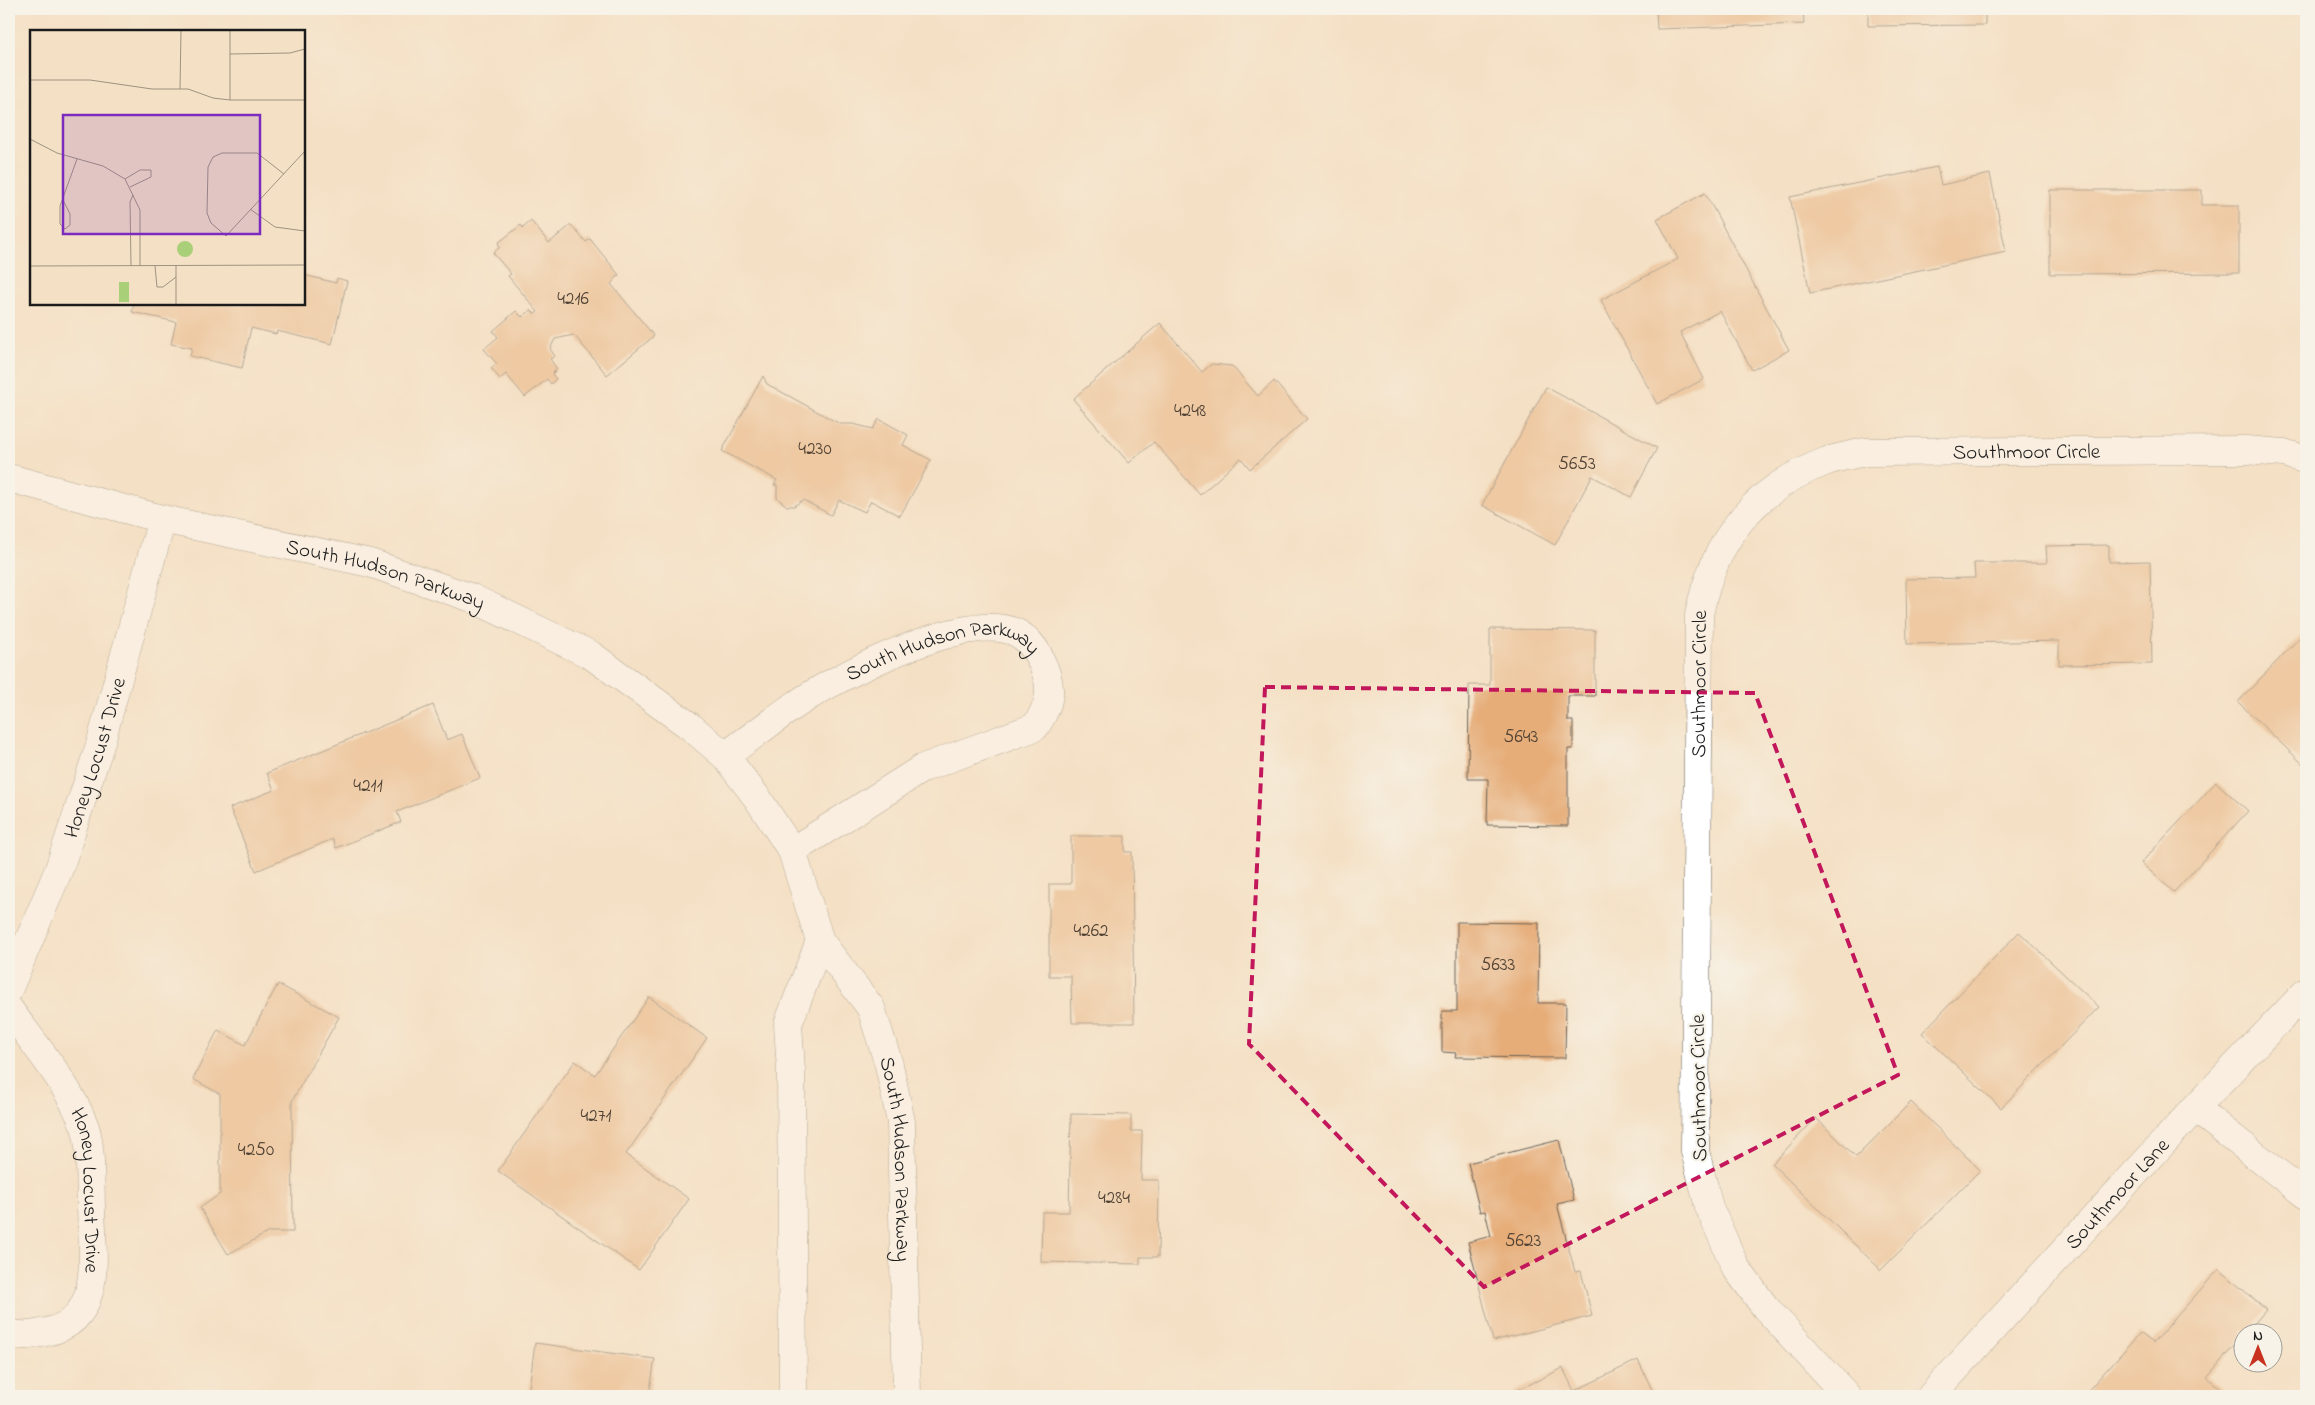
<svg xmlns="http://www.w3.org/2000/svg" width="2315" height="1405" viewBox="0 0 2315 1405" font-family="'Indie Flower',sans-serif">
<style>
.building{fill:#e6ad79}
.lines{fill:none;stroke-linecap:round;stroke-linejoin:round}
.minor-casing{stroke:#686157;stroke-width:29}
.minor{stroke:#fff;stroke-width:28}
.marked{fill:none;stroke:#c2185b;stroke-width:4;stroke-dasharray:10 6;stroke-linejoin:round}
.labels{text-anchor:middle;stroke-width:4.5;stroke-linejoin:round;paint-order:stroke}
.number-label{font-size:19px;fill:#4e4033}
.street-label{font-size:21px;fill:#1c1c1c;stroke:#f7f3e8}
.inset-road{fill:none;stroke:#9e9281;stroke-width:1}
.view{fill:#7b2cbf;fill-opacity:0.15;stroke:#7b2cbf;stroke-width:2.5}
.inset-edge{fill:none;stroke:#1c1c1c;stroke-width:2.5}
</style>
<rect width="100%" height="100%" fill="#f7f3e8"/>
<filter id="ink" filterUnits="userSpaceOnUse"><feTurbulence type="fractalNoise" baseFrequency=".02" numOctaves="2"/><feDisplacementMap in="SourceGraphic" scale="10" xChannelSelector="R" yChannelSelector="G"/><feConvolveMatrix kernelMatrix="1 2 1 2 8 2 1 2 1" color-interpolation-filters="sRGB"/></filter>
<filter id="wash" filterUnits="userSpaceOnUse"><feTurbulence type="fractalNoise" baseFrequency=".0096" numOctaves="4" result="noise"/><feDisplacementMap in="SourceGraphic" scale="20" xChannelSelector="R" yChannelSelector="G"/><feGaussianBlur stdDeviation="1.12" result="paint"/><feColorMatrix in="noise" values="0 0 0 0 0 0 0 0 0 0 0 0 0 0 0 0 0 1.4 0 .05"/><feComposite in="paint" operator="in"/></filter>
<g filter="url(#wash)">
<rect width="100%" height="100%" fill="#f4e0c4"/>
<g id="blocks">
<path class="building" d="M 1656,9 L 1803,9 L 1804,24 L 1657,29 Z
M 1868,9 L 1985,9 L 1985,25 L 1868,26 Z
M 1937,167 L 1941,185 L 1990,174 L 2006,252 L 1810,293 L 1790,197 Z
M 2050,190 L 2202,190 L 2202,205 L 2239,205 L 2239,273 L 2050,274 Z
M 1705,193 L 1789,350 L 1752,370 L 1720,311 L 1680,332 L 1704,379 L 1657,404 L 1601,300 L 1678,259 L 1657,219 Z
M 531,221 L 549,243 L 571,225 L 586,242 L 590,239 L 619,275 L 611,284 L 654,336 L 607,375 L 574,335 L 555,339 L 550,349 L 555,356 L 550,359 L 557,369 L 552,374 L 556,379 L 551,384 L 547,379 L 525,397 L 506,374 L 500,379 L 491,368 L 497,364 L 484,349 L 498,337 L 493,331 L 516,311 L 522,317 L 531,310 L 535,314 L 538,312 L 508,276 L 511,274 L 493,253 L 500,247 L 498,243 L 521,225 L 523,228 Z
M 304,275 L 336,283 L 337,278 L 347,281 L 332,344 L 277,331 L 276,334 L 251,328 L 242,368 L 190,356 L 192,348 L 171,344 L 176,322 L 132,312 L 134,304 L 304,304 Z
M 1160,323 L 1202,372 L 1212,364 L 1232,366 L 1258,396 L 1274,381 L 1307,419 L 1250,469 L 1241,458 L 1200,495 L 1154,442 L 1129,463 L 1073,399 Z
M 763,376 L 767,384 L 840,424 L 853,424 L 873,429 L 879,419 L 908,435 L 903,445 L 931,460 L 900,516 L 871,501 L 865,512 L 839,500 L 831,515 L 803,500 L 794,506 L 787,506 L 777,498 L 777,485 L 774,485 L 777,480 L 722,451 Z
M 1546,387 L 1657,448 L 1631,497 L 1592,476 L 1555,545 L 1482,505 Z
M 2109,545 L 2109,562 L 2150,561 L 2152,664 L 2059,665 L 2059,641 L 1907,644 L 1906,579 L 1975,578 L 1974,563 L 2047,563 L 2046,546 Z
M 1490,629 L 1595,630 L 1595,696 L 1568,696 L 1568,721 L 1573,721 L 1573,749 L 1568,749 L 1568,826 L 1487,825 L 1488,779 L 1468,779 L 1469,685 L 1490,685 Z
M 2306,631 L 2306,767 L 2238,702 Z
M 433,705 L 447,740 L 462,734 L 480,778 L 397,812 L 401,822 L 336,848 L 333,839 L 256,871 L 230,808 L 274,790 L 267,773 Z
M 2216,782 L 2248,811 L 2174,892 L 2141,863 Z
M 1071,836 L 1125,836 L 1125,852 L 1132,852 L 1134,1023 L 1072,1023 L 1071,976 L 1049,976 L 1049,884 L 1071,884 Z
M 1457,922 L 1539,923 L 1538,1003 L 1566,1003 L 1565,1058 L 1455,1057 L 1456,1053 L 1442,1052 L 1442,1011 L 1457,1011 Z
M 2019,932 L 2099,1007 L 2001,1108 L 1922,1033 Z
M 278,984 L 339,1017 L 292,1101 L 293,1232 L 269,1232 L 228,1254 L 200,1208 L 220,1194 L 220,1094 L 193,1079 L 218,1030 L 245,1045 Z
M 649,997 L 707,1038 L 626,1154 L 689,1199 L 639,1270 L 498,1171 L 575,1061 L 595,1075 Z
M 1911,1102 L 1980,1170 L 1881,1270 L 1772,1164 L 1816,1118 L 1856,1157 Z
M 1071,1114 L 1131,1115 L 1131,1131 L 1142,1131 L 1141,1180 L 1159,1180 L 1158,1257 L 1140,1257 L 1140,1264 L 1041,1262 L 1042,1212 L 1069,1212 Z
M 1559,1140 L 1574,1200 L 1557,1204 L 1575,1272 L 1581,1271 L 1592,1316 L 1493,1341 L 1468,1242 L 1491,1236 L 1485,1211 L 1480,1212 L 1468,1163 Z
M 2219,1269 L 2266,1310 L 2247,1332 L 2242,1332 L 2242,1337 L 2207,1377 L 2229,1396 L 2083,1396 L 2140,1333 L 2153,1343 Z
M 535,1343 L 655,1359 L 649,1396 L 528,1396 Z
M 1638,1360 L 1655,1396 L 1516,1396 L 1514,1392 L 1563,1368 L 1574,1391 Z"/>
</g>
</g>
<g filter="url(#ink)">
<use href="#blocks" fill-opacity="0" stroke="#686157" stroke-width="1"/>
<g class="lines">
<g class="minor-casing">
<g id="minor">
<path id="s1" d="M 9,478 L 162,519 L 370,563 L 472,598 L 591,655 L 691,727 L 725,756 L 758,799 L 792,851 L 820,941 L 871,1008 L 889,1065 L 901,1122 L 907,1396"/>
<path id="s2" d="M 725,756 C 759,732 791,705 828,685 C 868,663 973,611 1017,633 C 1027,638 1037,650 1041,661 C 1054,687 1051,704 1035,727 L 923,768 L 792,851"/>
<path id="s3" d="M 9,988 L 59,869 L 100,745 L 162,519"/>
<path id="s4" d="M 9,1009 C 36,1047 68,1083 85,1127 C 92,1147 90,1186 91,1207 C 92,1253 105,1321 46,1332 C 31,1335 24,1337 9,1333"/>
<path d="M 2195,1108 L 2306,1195"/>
<path d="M 793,1396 L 791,1071 L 788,1024 L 820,941"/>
<path id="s5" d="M 1847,1396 L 1765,1307 L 1736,1268 L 1709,1207 L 1695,1151 L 1699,615 C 1714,539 1754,488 1827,461 C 1839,457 1852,455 1865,452 L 2246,450 L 2284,453 L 2306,460"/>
<path id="s6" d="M 1931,1396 L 2195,1108 L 2306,992"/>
</g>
</g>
<use href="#minor" class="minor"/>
</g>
</g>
<path d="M0 0H2315V1405H0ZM 1265,687 L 1755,693 L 1898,1075 L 1484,1287 L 1249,1044 Z" fill="#f4e0c4" fill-opacity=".55" fill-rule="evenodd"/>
<path class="marked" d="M 1265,687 L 1755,693 L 1898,1075 L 1484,1287 L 1249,1044 Z"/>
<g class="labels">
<g class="number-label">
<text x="573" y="304">4216</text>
<text x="1190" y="416">4248</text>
<text x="815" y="454">4230</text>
<text x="1577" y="469">5653</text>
<text x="1521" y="742">5643</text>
<text x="368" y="791">4211</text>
<text x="1091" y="936">4262</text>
<text x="1498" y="970">5633</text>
<text x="596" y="1121">4271</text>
<text x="256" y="1155">4250</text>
<text x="1114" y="1203">4284</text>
<text x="1523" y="1246">5623</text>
</g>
<g class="street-label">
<text dy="7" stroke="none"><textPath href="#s5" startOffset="1241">Southmoor Circle</textPath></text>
<text dy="7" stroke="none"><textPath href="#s1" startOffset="389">South Hudson Parkway</textPath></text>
<text dy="7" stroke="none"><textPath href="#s2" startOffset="250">South Hudson Parkway</textPath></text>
<text dy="7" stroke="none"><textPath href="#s5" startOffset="761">Southmoor Circle</textPath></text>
<text dy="7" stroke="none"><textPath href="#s3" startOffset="246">Honey Locust Drive</textPath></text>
<text transform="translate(1698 1088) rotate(-91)" y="7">Southmoor Circle</text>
<text dy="7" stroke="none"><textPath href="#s1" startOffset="1228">South Hudson Parkway</textPath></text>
<text dy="7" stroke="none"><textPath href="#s4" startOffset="204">Honey Locust Drive</textPath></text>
<text dy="7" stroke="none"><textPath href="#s6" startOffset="275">Southmoor Lane</textPath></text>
</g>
</g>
<g transform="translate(30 30)">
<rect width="275" height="275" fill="#f4e0c4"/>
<path d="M147 219a8 8 0 1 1 16 0a8 8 0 1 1-16 0ZM 89,252 L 99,252 L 99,272 L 89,272 Z" fill="#aacf79"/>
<path class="inset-road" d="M 200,0 L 200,70M 200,24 L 260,23 L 275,19M 0,50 L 60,50 L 122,59 L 158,59 L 183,68 L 200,70 L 275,70M 150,59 L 151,0M 0,109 L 27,123 L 73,136 L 95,149 L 110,180 L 110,236M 254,144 L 227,123 L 192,123 L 183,127 L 178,137 L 177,183 L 181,193 L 196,206 L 275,121M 95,149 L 110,140 L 121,140 L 121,147 L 100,157M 33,170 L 40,184 L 40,195 L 35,199 L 30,194 L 30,176 L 47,129M 220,179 L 245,197 L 275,201M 0,236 L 275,235M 101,236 L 100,172 L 103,165M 125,236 L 127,257 L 133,257 L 146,247M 146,275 L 146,236"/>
<path class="view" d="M 33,85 L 230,85 L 230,204 L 33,204 Z"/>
<rect width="275" height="275" class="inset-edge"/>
</g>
<rect width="2315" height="1405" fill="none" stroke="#f7f3e8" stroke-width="30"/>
<g transform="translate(2258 1348)"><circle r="24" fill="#f7f3e8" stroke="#9f9d96"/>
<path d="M0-4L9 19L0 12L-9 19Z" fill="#c8321e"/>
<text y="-8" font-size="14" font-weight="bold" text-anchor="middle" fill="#1c1c1c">N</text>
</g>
</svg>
